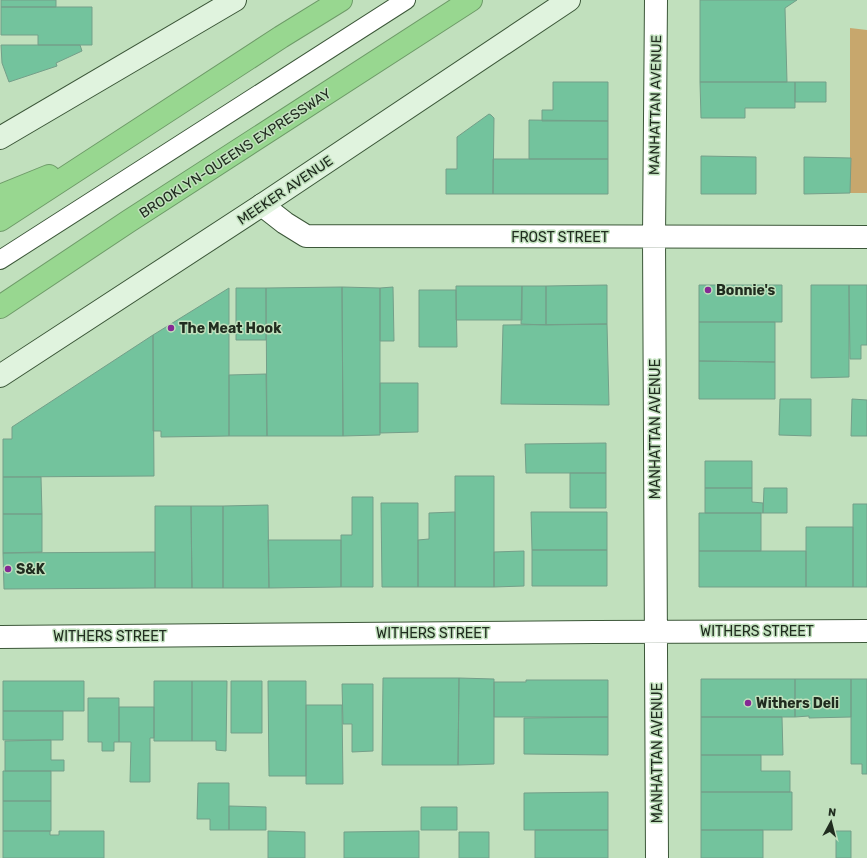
<svg xmlns="http://www.w3.org/2000/svg" width="867" height="858" viewBox="0 0 867 858" font-family="Rubik,sans-serif">
<style>
.green{fill:#c7a76d}
.building{fill:#73c39d;stroke:#749f89}
.lines{fill:none;stroke-linecap:round;stroke-linejoin:round}
.lane-casing{stroke:#3c5739;stroke-width:20}
.street-casing{stroke:#3c5739;stroke-width:24}
.secondary-casing{stroke:#3c5739;stroke-width:24}
.highway-casing{stroke:#6e9b68;stroke-width:24}
.lane{stroke:#fff;stroke-width:18}
.street{stroke:#fff;stroke-width:22}
.secondary{stroke:#e0f3de;stroke-width:22}
.highway{stroke:#98d790;stroke-width:22}
.poi-dot{fill:#852994;stroke:#c1e0bd;stroke-width:1.5}
.labels{text-anchor:middle;stroke-width:3;stroke-linejoin:round;paint-order:stroke}
.street-label{font-size:14px;fill:#202c1f;stroke:#c1e0bd}
.poi-label{font-size:14px;font-weight:bold;fill:#202c1f;stroke:#c1e0bd;text-anchor:start}
</style>
<rect width="100%" height="100%" fill="#c1e0bd"/>
<path class="green" d="M 850,28 L 867,30 L 867,193 L 850,193 Z"/>
<path class="building" d="M 1,0 L 56,0 L 56,7 L 1,7 Z
M 700,0 L 797,0 L 785,8 L 787,82 L 700,82 Z
M 1,7 L 92,7 L 92,45 L 38,45 L 38,35 L 1,35 Z
M 1,45 L 80,45 L 82,51 L 56,63 L 57,66 L 9,82 L 2,63 Z
M 553,82 L 608,82 L 608,121 L 542,121 L 542,110 L 553,110 Z
M 700,82 L 795,82 L 795,108 L 745,108 L 745,118 L 701,118 Z
M 795,82 L 826,82 L 826,102 L 795,102 Z
M 489,114 L 491,115 L 494,118 L 493,194 L 446,194 L 446,169 L 457,169 L 457,137 Z
M 529,120 L 608,121 L 608,159 L 529,159 Z
M 701,156 L 756,157 L 756,194 L 701,194 Z
M 804,157 L 851,158 L 850,193 L 804,194 Z
M 493,159 L 608,159 L 608,194 L 493,194 Z
M 607,285 L 607,324 L 546,325 L 546,286 Z
M 699,285 L 782,285 L 782,322 L 699,322 Z
M 811,285 L 849,285 L 849,377 L 811,378 Z
M 849,285 L 867,285 L 867,345 L 861,345 L 861,359 L 850,359 Z
M 456,286 L 522,286 L 522,320 L 456,320 Z
M 522,286 L 546,286 L 546,325 L 521,324 Z
M 342,287 L 343,436 L 267,436 L 266,288 Z
M 342,287 L 380,288 L 380,435 L 343,436 Z
M 393,287 L 394,341 L 380,341 L 380,288 Z
M 229,288 L 229,436 L 161,437 L 161,431 L 153,431 L 153,335 Z
M 236,288 L 266,288 L 266,340 L 236,340 Z
M 419,290 L 456,290 L 457,347 L 419,347 Z
M 699,322 L 775,322 L 775,362 L 699,361 Z
M 607,324 L 609,405 L 501,404 L 503,325 Z
M 153,335 L 154,476 L 3,477 L 3,439 L 12,439 L 12,427 Z
M 699,361 L 775,362 L 775,399 L 699,399 Z
M 266,374 L 267,436 L 229,436 L 229,375 Z
M 380,383 L 418,383 L 418,432 L 380,433 Z
M 780,399 L 811,399 L 811,436 L 779,435 Z
M 852,399 L 867,400 L 867,436 L 851,436 Z
M 606,443 L 606,473 L 526,473 L 525,444 Z
M 705,461 L 752,461 L 752,488 L 705,488 Z
M 570,473 L 606,473 L 606,508 L 570,508 Z
M 455,476 L 494,476 L 494,587 L 455,587 Z
M 3,477 L 41,477 L 42,514 L 3,514 Z
M 705,488 L 752,488 L 752,502 L 763,503 L 763,513 L 705,513 Z
M 764,488 L 787,488 L 787,513 L 763,513 Z
M 352,497 L 373,497 L 373,587 L 341,587 L 341,535 L 352,535 Z
M 381,503 L 418,503 L 418,587 L 382,587 Z
M 853,504 L 867,504 L 867,587 L 853,587 Z
M 268,505 L 269,588 L 223,588 L 223,506 Z
M 155,506 L 191,506 L 192,588 L 155,588 Z
M 191,506 L 223,506 L 223,588 L 192,588 Z
M 455,512 L 455,587 L 418,587 L 418,540 L 429,539 L 429,513 Z
M 531,512 L 607,512 L 607,550 L 532,550 Z
M 699,513 L 761,513 L 761,551 L 699,551 Z
M 3,514 L 42,514 L 42,552 L 3,553 Z
M 806,527 L 853,527 L 853,587 L 806,587 Z
M 268,540 L 341,540 L 341,587 L 269,588 Z
M 532,550 L 607,550 L 607,586 L 532,586 Z
M 524,551 L 524,586 L 494,587 L 494,552 Z
M 699,551 L 806,551 L 806,587 L 699,587 Z
M 155,552 L 155,588 L 4,589 L 3,553 Z
M 383,678 L 459,678 L 458,765 L 382,765 Z
M 459,678 L 494,679 L 494,764 L 458,765 Z
M 701,679 L 795,679 L 795,717 L 701,717 Z
M 795,679 L 851,679 L 851,717 L 809,718 L 809,716 L 795,717 Z
M 851,679 L 867,679 L 867,774 L 862,774 L 862,764 L 851,764 Z
M 526,680 L 608,680 L 608,717 L 494,717 L 494,682 L 526,682 Z
M 3,681 L 84,681 L 84,711 L 3,711 Z
M 154,681 L 192,681 L 192,741 L 154,741 Z
M 192,681 L 227,681 L 226,751 L 216,750 L 216,741 L 192,741 Z
M 231,681 L 262,681 L 262,733 L 231,733 Z
M 268,681 L 306,681 L 306,776 L 269,776 Z
M 342,684 L 373,684 L 373,751 L 352,752 L 352,724 L 343,724 Z
M 88,698 L 119,698 L 119,742 L 114,742 L 114,751 L 102,751 L 102,742 L 88,742 Z
M 306,705 L 342,705 L 343,784 L 306,784 Z
M 119,707 L 154,707 L 154,738 L 150,738 L 150,782 L 130,782 L 131,742 L 119,742 Z
M 3,711 L 63,711 L 63,740 L 3,740 Z
M 608,717 L 608,755 L 524,754 L 524,718 Z
M 701,717 L 782,717 L 783,755 L 701,755 Z
M 51,740 L 51,760 L 64,760 L 64,771 L 5,771 L 5,741 Z
M 701,755 L 761,755 L 761,771 L 790,771 L 790,792 L 701,792 Z
M 3,771 L 51,771 L 51,801 L 3,801 Z
M 198,783 L 229,783 L 229,830 L 210,830 L 210,819 L 197,819 Z
M 608,792 L 608,830 L 524,830 L 524,793 Z
M 701,792 L 792,792 L 792,830 L 701,830 Z
M 3,801 L 51,801 L 51,831 L 3,831 Z
M 229,806 L 266,807 L 266,830 L 229,830 Z
M 421,807 L 457,807 L 457,830 L 421,830 Z
M 535,830 L 608,830 L 608,858 L 535,858 Z
M 701,830 L 763,830 L 763,858 L 701,858 Z
M 3,831 L 50,831 L 50,835 L 59,835 L 59,831 L 104,831 L 104,858 L 3,858 Z
M 268,831 L 305,832 L 305,858 L 268,858 Z
M 419,831 L 419,858 L 344,858 L 344,832 Z
M 836,831 L 851,831 L 851,858 L 836,858 Z
M 459,832 L 489,832 L 489,858 L 459,858 Z"/>
<g class="lines">
<g class="lane-casing">
<path id="lane" d="M 0,260 L 406,0"/>
</g>
<g class="street-casing">
<path id="street" d="M 656,0 L 654,237 L 657,858
M 262,205 L 285,223 L 306,236 L 867,237
M 0,637 L 595,632 L 867,631"/>
</g>
<g class="secondary-casing">
<path id="secondary" d="M 0,138 L 235,0
M 0,376 L 262,205 L 569,0"/>
</g>
<g class="highway-casing">
<path id="highway" d="M 0,196 L 49,176
M 0,220 L 281,37 L 341,0
M 0,307 L 129,221 L 471,0"/>
</g>
<use href="#lane" class="lane"/>
<use href="#street" class="street"/>
<use href="#secondary" class="secondary"/>
<use href="#highway" class="highway"/>
</g>
<g class="poi-dot">
<circle cx="708" cy="290" r="4"/>
<circle cx="171" cy="328" r="4"/>
<circle cx="8" cy="569" r="4"/>
<circle cx="748" cy="703" r="4"/>
</g>
<g class="labels">
<g class="street-label">
<text transform="translate(655 105) rotate(-89)" y="5">MANHATTAN AVENUE</text>
<text transform="translate(235 153) rotate(-33)" y="5">BROOKLYN-QUEENS EXPRESSWAY</text>
<text transform="translate(285 190) rotate(-34)" y="5">MEEKER AVENUE</text>
<text x="560" y="242">FROST STREET</text>
<text transform="translate(655 429) rotate(-90)" y="5">MANHATTAN AVENUE</text>
<text x="757" y="636">WITHERS STREET</text>
<text x="433" y="638">WITHERS STREET</text>
<text x="110" y="641">WITHERS STREET</text>
<text transform="translate(657 753) rotate(-90)" y="5">MANHATTAN AVENUE</text>
</g>
<g class="poi-label">
<text x="716" y="295">Bonnie's</text>
<text x="179" y="333">The Meat Hook</text>
<text x="16" y="574">S&amp;K</text>
<text x="756" y="708">Withers Deli</text>
</g>
</g>
<g transform="translate(831 822) rotate(7)" stroke="#c1e0bd" stroke-width="3" paint-order="stroke">
<path d="M0-3L7 15L0 10L-7 15Z" fill="#202c1f"/>
<text y="-6" font-size="11" font-weight="bold" text-anchor="middle" fill="#202c1f">N</text>
</g>
</svg>
